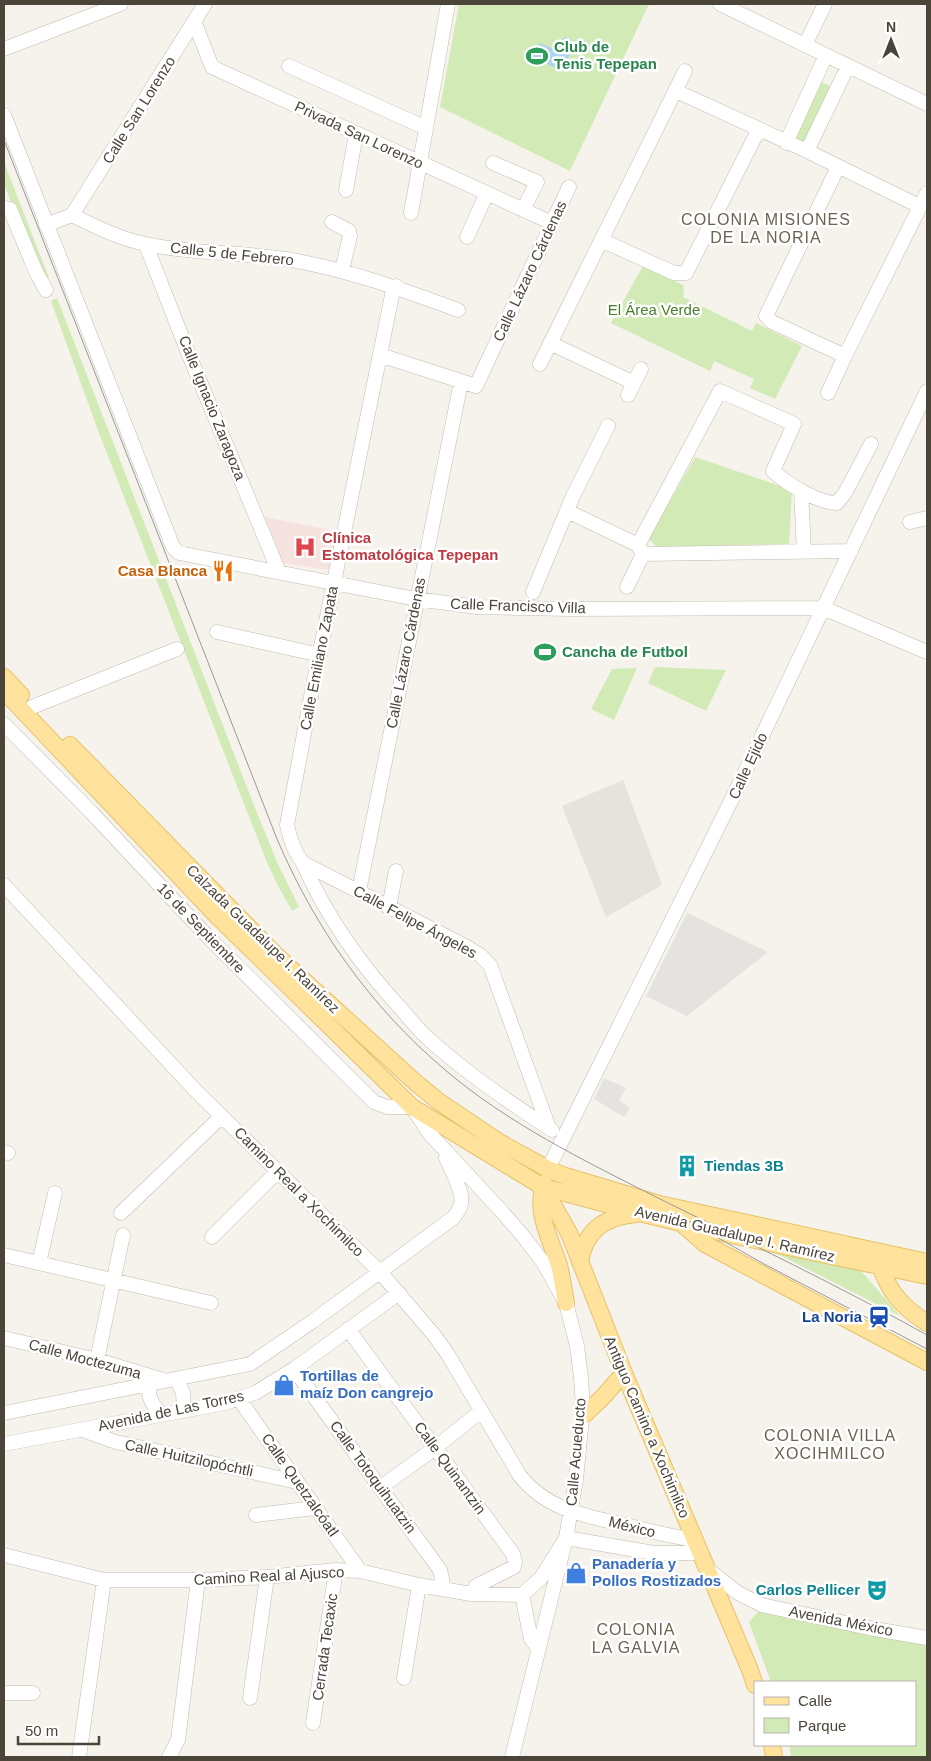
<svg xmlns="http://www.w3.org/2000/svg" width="931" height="1761" viewBox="0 0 931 1761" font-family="Arial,sans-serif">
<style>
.industrial{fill:#e6e2dd}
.medical{fill:#f6e3e0}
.green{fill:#d2eab5}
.parking{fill:#e5e3e0}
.water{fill:#a9d4f2}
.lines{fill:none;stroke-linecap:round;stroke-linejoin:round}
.minor-casing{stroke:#c2bbae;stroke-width:15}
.major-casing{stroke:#e6c16a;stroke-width:18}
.minor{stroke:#fff;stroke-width:14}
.major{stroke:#ffe39c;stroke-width:16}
.tram{stroke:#9a9a9a;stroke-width:1}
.labels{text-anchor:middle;stroke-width:5;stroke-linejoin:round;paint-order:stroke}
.leisure-label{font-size:15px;font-weight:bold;fill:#27864d;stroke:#fff;text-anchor:start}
.street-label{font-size:15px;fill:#4b4439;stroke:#fff}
.park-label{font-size:15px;fill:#4a7f2a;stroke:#fff}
.health-label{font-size:15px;font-weight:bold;fill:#be3a42;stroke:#fff;text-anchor:start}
.food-label{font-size:15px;font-weight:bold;fill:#c56008;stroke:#fff;text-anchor:end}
.culture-label{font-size:15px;font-weight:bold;fill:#0d838f;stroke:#fff;text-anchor:start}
.transit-label{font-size:15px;font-weight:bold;fill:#164399;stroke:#fff;text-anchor:end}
.shop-label{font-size:15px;font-weight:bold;fill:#366cbe;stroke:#fff;text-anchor:start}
.neighbourhood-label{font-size:16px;letter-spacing:1px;fill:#6e6250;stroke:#fff}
</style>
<rect width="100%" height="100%" fill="#f6f3ec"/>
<path class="industrial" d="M 623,780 L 662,885 L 606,917 L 562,806 Z"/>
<path class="medical" d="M 265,517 L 337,531 L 329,570 L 283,563 Z"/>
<path class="green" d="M 459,4 L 649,4 L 570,171 L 440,107 Z
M 821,82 L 832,87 L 805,142 L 796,141 L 796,137 Z
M 4,162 L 49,278 L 39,274 L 4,184 Z
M 643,266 L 683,285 L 684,292 L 683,297 L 752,331 L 756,323 L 802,346 L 775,399 L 750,388 L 754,379 L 714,361 L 710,371 L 611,323 Z
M 57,298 L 255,808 L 277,862 L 299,907 L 292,911 L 277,884 L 266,860 L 99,433 L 51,301 Z
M 695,457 L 792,490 L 789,544 L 657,547 L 649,539 Z
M 655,667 L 726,670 L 706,711 L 648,683 Z
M 637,668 L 614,720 L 591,709 L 612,669 Z
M 762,1246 L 857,1269 L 862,1272 L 900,1316 Z
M 766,1603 L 869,1621 L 927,1633 L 927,1757 L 791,1757 L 789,1745 L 915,1745 L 915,1682 L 771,1682 L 749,1622 Z"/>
<path class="parking" d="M 687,913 L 768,952 L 687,1016 L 646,996 Z
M 604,1078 L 626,1088 L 619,1100 L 630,1108 L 624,1117 L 594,1099 Z"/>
<path class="water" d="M 565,37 L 571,39 L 573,47 L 562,71 L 533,57 L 540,43 L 555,50 L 560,41 Z"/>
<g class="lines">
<g class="minor-casing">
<path id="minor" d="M 720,4 L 927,104
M 194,21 L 212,67 L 552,223
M 805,45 L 825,4
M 4,49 L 121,4
M 289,66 L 426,128
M 676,91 L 807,151 L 919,206
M 4,115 L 173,547 L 179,553 L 416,599 L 477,607 L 568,609 L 823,608 L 927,652
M 786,143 L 826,55
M 807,151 L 848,66
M 493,163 L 537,182 L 523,210
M 838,167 L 766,316 L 772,322 L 845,356
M 346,190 L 356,134
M 4,208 L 10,209 L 36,272 L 46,290
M 411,213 L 448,4
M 72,215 C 96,227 120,239 146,244 C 192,254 240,252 286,259 C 346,269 401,289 458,310
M 72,215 L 205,4
M 332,222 L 349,231 L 350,236 L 342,270
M 46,225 L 72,215
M 467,237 L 487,193
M 601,240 L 674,273 L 686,273 L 759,129
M 146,245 L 189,355 L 279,572
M 396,286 L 392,295 L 313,686 L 287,825 C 290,839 294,852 303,863 L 465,946 L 480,955 L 490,965 L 549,1128
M 550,343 L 634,383 L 641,369
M 380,355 L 476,386 L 569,187
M 540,364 L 685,71
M 828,393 L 845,356 L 927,193
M 628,395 L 634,383
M 801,490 L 804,552
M 567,511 L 638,545
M 910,522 L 927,518
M 643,554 L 851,551
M 627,587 L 643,554 L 638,545 L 720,391 L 794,424 L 773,471 C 787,484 818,503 837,503 L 845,493 L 871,444
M 533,592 L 573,496 L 608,426
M 217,632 L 320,655
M 32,707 L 177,649
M 4,724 L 91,812 L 209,938 L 374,1102 L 387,1107 L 412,1107 L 429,1133 L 504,1214 L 523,1236 L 543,1262 L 566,1303 L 577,1346 L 581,1377 L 583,1407 L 576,1480 L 566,1538 L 512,1757
M 303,863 C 327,918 363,968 403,1011 C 412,1022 421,1033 432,1042 C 469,1075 510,1103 552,1130
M 4,885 L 196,1091 L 380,1272 L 434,1335 L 447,1353 L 520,1476 C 547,1510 586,1516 626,1525 C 649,1531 670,1536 694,1540
M 359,891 L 461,382
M 389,907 L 396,871
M 4,1152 L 8,1153
M 548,1169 L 730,803 L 927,391
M 121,1213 L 222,1116
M 212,1237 L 278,1171
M 4,1255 L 211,1303
M 39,1263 L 55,1193
M 348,1329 L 513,1554 L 515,1562 L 514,1567 L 476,1586 L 471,1594
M 4,1338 L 97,1360 L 163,1380
M 97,1360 L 123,1235
M 294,1369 L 440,1570 L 442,1579 L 442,1589
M 177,1379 L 183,1393 L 184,1410
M 149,1385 C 148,1398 152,1404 161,1414
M 239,1399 L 360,1571
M 4,1413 L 250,1364 L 313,1321 L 453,1218 C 456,1214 460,1210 461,1204 C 464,1192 451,1170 446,1158
M 82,1430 L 116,1442 L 297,1482
M 4,1444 L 225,1403 L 255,1393 L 294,1369 L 399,1293
M 381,1487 L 435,1448 L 481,1411
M 256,1515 L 315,1508
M 4,1555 L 104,1580 L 198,1580 L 267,1577 L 336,1570 L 360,1571 L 419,1585 L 471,1594 L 522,1595 L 541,1578 L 566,1538 L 654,1553 L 699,1553
M 706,1568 L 738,1593 L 762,1605 L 869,1628 L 927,1638
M 522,1595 L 531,1639 L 538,1648
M 404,1678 L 419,1585
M 4,1693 L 33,1693
M 250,1698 L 267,1577
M 313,1723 L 336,1570
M 79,1757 L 104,1580
M 169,1757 L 178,1740 L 198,1580"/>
</g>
<g class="major-casing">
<path id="major" d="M 4,677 L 21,695
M 4,691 L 217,916 L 412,1107 L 543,1187 L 643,1214 L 736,1236 L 927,1276
M 70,745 L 277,956 L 415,1082 L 438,1101 L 499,1142 L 548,1169 L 565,1176 L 659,1204 L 927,1262
M 544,1183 C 535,1213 550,1238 559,1265 C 562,1278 564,1291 566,1303
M 543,1187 L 569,1233 L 624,1373 L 750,1670 L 755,1685
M 681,1223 L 705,1244 L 927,1362
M 878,1260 C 888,1290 899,1305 927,1323
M 580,1262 C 585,1230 606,1216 637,1214
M 583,1416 L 602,1398 L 624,1373
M 772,1745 L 774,1757"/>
</g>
<use href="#minor" class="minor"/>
<use href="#major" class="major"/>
<path class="tram" d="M 4,140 L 277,839 C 315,928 370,1006 444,1069 C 507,1123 583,1160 656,1197 C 747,1242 839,1286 927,1335
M 676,1214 L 764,1264 L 927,1349"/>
</g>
<defs>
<g id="stadium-bare" transform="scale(1.725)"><path d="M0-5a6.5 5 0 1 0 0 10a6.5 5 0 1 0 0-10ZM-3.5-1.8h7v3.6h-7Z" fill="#2e9e5b" stroke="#fff" stroke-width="2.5" paint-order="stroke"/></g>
<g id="hospital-bare" transform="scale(1.725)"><path d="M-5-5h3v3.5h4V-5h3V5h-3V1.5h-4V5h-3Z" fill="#e0444e" stroke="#fff" stroke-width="2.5" paint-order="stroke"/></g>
<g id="restaurant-bare" transform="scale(1.725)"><path d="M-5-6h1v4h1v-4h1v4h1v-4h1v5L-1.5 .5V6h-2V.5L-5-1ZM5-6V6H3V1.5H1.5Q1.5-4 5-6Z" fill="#e8710a" stroke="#fff" stroke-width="2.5" paint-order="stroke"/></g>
<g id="building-bare" transform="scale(1.725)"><path d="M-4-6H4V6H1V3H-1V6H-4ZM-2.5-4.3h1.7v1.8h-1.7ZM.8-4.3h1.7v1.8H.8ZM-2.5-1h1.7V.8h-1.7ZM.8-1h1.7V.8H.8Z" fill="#0f9aa8" stroke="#fff" stroke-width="2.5" paint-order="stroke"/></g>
<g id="station-bare" transform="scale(1.725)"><path d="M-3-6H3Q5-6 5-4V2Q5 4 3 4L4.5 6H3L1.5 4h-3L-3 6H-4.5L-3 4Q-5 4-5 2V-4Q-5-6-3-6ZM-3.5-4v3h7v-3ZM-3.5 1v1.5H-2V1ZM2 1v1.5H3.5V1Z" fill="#1a4fb4" stroke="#fff" stroke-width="2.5" paint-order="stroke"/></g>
<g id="shop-bare" transform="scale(1.725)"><path d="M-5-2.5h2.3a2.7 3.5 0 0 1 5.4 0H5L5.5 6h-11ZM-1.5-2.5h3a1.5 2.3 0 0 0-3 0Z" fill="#3f7fe0" stroke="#fff" stroke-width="2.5" paint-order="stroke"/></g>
<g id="theatre-bare" transform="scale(1.725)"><path d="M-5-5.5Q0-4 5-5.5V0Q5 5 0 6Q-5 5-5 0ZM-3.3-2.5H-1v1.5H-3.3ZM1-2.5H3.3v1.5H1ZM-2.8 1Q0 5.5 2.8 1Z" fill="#0f9aa8" stroke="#fff" stroke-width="2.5" paint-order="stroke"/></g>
</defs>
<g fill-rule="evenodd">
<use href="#stadium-bare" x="537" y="56"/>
<use href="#hospital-bare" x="305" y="547"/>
<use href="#restaurant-bare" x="223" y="571"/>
<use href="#stadium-bare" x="545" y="652"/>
<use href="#building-bare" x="687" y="1166"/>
<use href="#station-bare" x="879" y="1317"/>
<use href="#shop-bare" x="284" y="1385"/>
<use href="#shop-bare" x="576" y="1573"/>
<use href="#theatre-bare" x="877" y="1590"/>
</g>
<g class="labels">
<g class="leisure-label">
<text x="554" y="52">Club de<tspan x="554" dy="17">Tenis Tepepan</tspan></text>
<text x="562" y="657">Cancha de Futbol</text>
</g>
<g class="street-label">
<text transform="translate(139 110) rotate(-58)" y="5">Calle San Lorenzo</text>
<text transform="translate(359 135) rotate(25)" y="5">Privada San Lorenzo</text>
<text transform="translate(232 254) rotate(6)" y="5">Calle 5 de Febrero</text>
<text transform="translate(530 271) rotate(-65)" y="5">Calle Lázaro Cárdenas</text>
<text transform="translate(212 408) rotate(68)" y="5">Calle Ignacio Zaragoza</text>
<text transform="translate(518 606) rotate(2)" y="5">Calle Francisco Villa</text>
<text transform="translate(406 653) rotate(-79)" y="5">Calle Lázaro Cárdenas</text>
<text transform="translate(319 658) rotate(-79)" y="5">Calle Emiliano Zapata</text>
<text transform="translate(748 766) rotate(-65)" y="5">Calle Ejido</text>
<text transform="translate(415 922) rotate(28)" y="5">Calle Felipe Ángeles</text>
<text transform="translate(201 928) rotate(46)" y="5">16 de Septiembre</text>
<text transform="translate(263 939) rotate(44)" y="5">Calzada Guadalupe I. Ramírez</text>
<text transform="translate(299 1192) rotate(45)" y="5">Camino Real a Xochimilco</text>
<text transform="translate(735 1234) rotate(13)" y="5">Avenida Guadalupe I. Ramírez</text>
<text transform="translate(85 1359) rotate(15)" y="5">Calle Moctezuma</text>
<text transform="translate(171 1411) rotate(-12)" y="5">Avenida de Las Torres</text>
<text transform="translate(647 1427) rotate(67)" y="5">Antiguo Camino a Xochimilco</text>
<text transform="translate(576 1452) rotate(-85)" y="5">Calle Acueducto</text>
<text transform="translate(189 1458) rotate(12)" y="5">Calle Huitzilopóchtli</text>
<text transform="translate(450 1468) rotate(54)" y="5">Calle Quinantzin</text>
<text transform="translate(373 1477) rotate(54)" y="5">Calle Totoquihuatzin</text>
<text transform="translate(300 1485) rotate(55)" y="5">Calle Quetzalcóatl</text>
<text transform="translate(632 1527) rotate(14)" y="5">México</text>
<text transform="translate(269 1576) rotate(-3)" y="5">Camino Real al Ajusco</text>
<text transform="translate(841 1621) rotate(11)" y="5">Avenida México</text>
<text transform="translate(325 1647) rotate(-82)" y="5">Cerrada Tecaxic</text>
</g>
<g class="park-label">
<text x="654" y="315">El Área Verde</text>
</g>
<g class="health-label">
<text x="322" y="543">Clínica<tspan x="322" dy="17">Estomatológica Tepepan</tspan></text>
</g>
<g class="food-label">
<text x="207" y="576">Casa Blanca</text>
</g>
<g class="culture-label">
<text x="704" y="1171">Tiendas 3B</text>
<text x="860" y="1595" text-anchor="end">Carlos Pellicer</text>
</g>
<g class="transit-label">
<text x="862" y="1322">La Noria</text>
</g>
<g class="shop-label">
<text x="300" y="1381">Tortillas de<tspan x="300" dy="17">maíz Don cangrejo</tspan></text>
<text x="592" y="1569">Panadería y<tspan x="592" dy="17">Pollos Rostizados</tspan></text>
</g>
<g class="neighbourhood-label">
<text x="766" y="225">COLONIA MISIONES<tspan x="766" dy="18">DE LA NORIA</tspan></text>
<text x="830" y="1441">COLONIA VILLA<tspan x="830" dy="18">XOCIHMILCO</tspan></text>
<text x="636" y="1635">COLONIA<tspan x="636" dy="18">LA GALVIA</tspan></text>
</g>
</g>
<rect width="931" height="1761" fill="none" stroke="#4b4439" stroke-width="10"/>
<rect x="754" y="1681" width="162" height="65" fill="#ffffff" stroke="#b7b4b0"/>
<rect x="764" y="1697" width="25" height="8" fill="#ffe39c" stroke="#b7b4b0"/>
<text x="798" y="1706" font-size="15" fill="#4b4439">Calle</text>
<rect x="764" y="1718" width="25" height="15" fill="#d2eab5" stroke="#b7b4b0"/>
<text x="798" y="1731" font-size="15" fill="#4b4439">Parque</text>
<g transform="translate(891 40)" stroke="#ffffff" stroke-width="4" paint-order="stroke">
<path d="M0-4L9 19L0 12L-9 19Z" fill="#4b4439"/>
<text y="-8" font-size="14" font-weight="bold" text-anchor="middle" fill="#4b4439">N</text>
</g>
<path d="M18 1736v8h81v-8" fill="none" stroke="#4b4439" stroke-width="2.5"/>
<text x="25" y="1736" font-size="15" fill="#4b4439" stroke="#ffffff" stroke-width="4" paint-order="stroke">50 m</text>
</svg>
